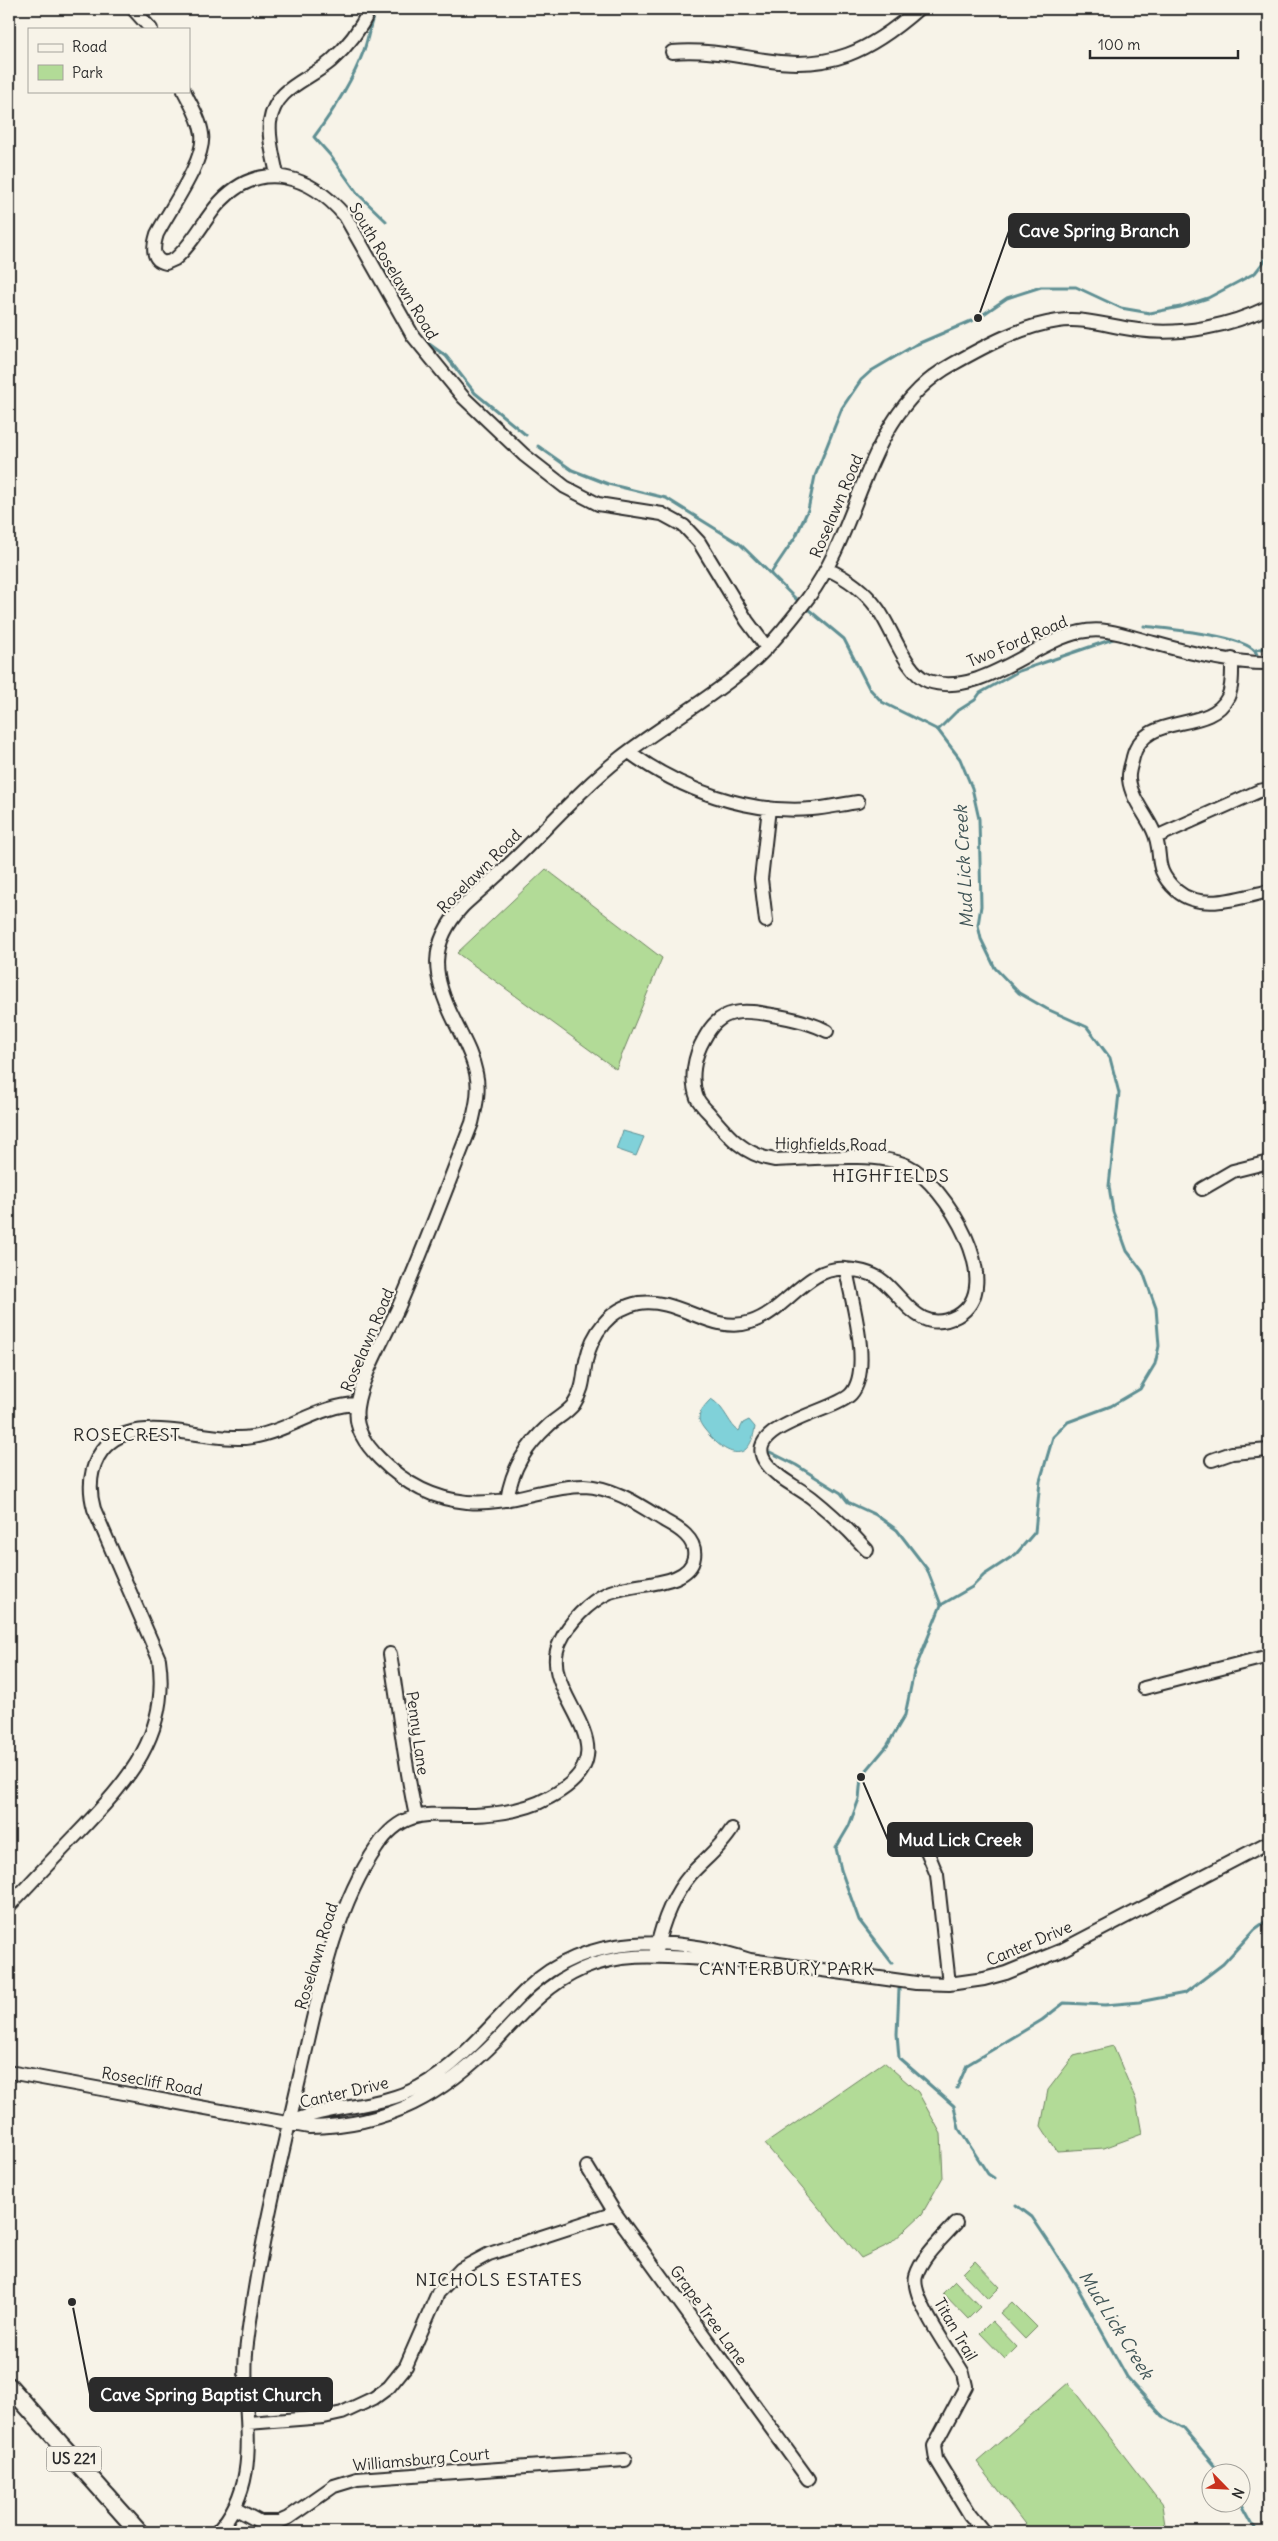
<svg xmlns="http://www.w3.org/2000/svg" width="1278" height="2541" viewBox="0 0 1278 2541" font-family="Delius,sans-serif">
<style>
.green{fill:#b2db97;stroke:#6e8361}
.water{fill:#80d1d9;stroke:#5e8f93}
.lines{fill:none;stroke-linecap:round;stroke-linejoin:round}
.stream{stroke:#5e8f93;stroke-width:3}
.minor-casing{stroke:#2b2b2b;stroke-width:16}
.major-casing{stroke:#2b2b2b;stroke-width:20}
.minor{stroke:#f7f3e8;stroke-width:12}
.major{stroke:#f7f3e8;stroke-width:16}
.labels{text-anchor:middle;stroke-width:4.5;stroke-linejoin:round;paint-order:stroke}
.shield{fill:#f7f3e8;stroke:#686764;stroke-width:1}
.shield-label{font-size:15px;font-weight:bold;fill:#2b2b2b}
.street-label{font-size:16px;fill:#2b2b2b;stroke:#f7f3e8}
.water-label{font-size:18px;font-style:italic;fill:#405456;stroke:#f7f3e8}
.neighbourhood-label{font-size:18px;letter-spacing:1px;fill:#2b2b2b;stroke:#f7f3e8}
.leader{fill:none;stroke:#2b2b2b;stroke-width:2}
.callout-dot{fill:#2b2b2b;stroke:#f7f3e8;stroke-width:2}
.callout{fill:#2b2b2b;stroke:#2b2b2b;stroke-width:2}
.callout-label{font-size:18px;text-anchor:middle;font-weight:bold;fill:#fff}
</style>
<rect width="100%" height="100%" fill="#f7f3e8"/>
<filter id="ink" filterUnits="userSpaceOnUse"><feTurbulence type="fractalNoise" baseFrequency=".02" numOctaves="2"/><feDisplacementMap in="SourceGraphic" scale="10" xChannelSelector="R" yChannelSelector="G"/><feConvolveMatrix kernelMatrix="1 2 1 2 8 2 1 2 1" color-interpolation-filters="sRGB"/></filter>
<g filter="url(#ink)">
<path class="green" d="M 546,869 L 662,958 L 616,1069 L 457,953 Z
M 1113,2046 L 1136,2100 L 1142,2134 L 1104,2148 L 1057,2151 L 1041,2126 L 1048,2090 L 1074,2056 Z
M 884,2062 L 918,2092 L 941,2134 L 943,2177 L 922,2214 L 890,2244 L 861,2258 L 765,2144 Z
M 975,2261 L 1000,2287 L 988,2299 L 963,2273 Z
M 955,2281 L 980,2307 L 968,2319 L 943,2293 Z
M 1012,2302 L 1037,2327 L 1025,2339 L 1000,2313 Z
M 992,2321 L 1017,2347 L 1005,2359 L 980,2333 Z
M 1068,2383 L 1162,2505 L 1166,2532 L 1031,2532 L 977,2462 Z"/>
<path class="water" d="M 623,1131 L 644,1137 L 636,1156 L 616,1149 Z
M 711,1399 C 725,1407 730,1427 739,1431 L 743,1423 L 749,1420 L 755,1427 C 750,1462 729,1457 710,1436 C 706,1431 700,1425 699,1419 C 699,1411 706,1404 711,1399 Z"/>
<g class="lines">
<path class="stream" d="M 376,9 C 370,22 369,36 364,50 C 352,82 334,110 314,137 L 330,155 L 358,194 L 386,221
M 384,275 L 386,248
M 425,341 L 446,356 L 475,393 L 526,435
M 538,446 L 572,470 L 608,484 L 666,498 L 740,544 L 797,600
M 771,573 L 796,536 L 808,510 L 815,476 L 842,408 L 861,380 L 871,371 L 915,345 L 978,318 L 1007,298 L 1041,287 L 1076,287 L 1121,308 L 1150,313 L 1180,307 L 1208,298 L 1255,273 L 1269,255
M 809,610 L 844,639 L 869,688 L 882,702 L 938,730 L 960,759 L 972,788 L 979,819 L 981,906 L 978,925 L 981,939 L 995,968 L 1019,993 L 1047,1009 L 1087,1027 L 1110,1058 L 1119,1093 L 1109,1186 L 1113,1212 L 1127,1251 L 1143,1272 L 1156,1308 L 1159,1346 L 1155,1364 L 1140,1389 L 1111,1406 L 1068,1422 L 1053,1437 L 1040,1481 L 1035,1532 L 1016,1554 L 984,1575 L 972,1587 L 941,1605 L 914,1672 L 905,1715 L 887,1746 L 861,1777 L 859,1799 L 849,1826 L 836,1848 L 841,1870 L 859,1920 L 892,1963
M 1144,626 C 1165,629 1251,635 1257,655
M 1256,650 L 1269,647
M 938,730 L 956,712 L 975,700 L 980,693 L 1019,671 L 1116,638
M 770,1452 L 796,1465 L 841,1493 L 848,1502 L 876,1515 L 897,1530 L 927,1569 L 941,1605
M 899,1989 L 897,2034 L 899,2058 L 954,2106 L 959,2129 L 988,2174 L 994,2178
M 957,2088 L 967,2065 L 1042,2020 L 1064,2003 L 1105,2005 L 1139,2002 L 1185,1993 L 1223,1964 L 1255,1929 L 1269,1919
M 1016,2205 L 1032,2217 L 1048,2241 L 1076,2285 L 1127,2377 L 1163,2417 L 1183,2428 L 1222,2474
M 1240,2501 L 1257,2532"/>
<g class="minor-casing">
<path id="minor" d="M 133,9 L 151,29
M 672,52 C 703,49 733,55 764,60 C 830,71 869,52 918,9
M 184,91 C 191,105 200,119 202,134 C 206,160 169,210 157,234 C 153,247 151,260 166,263 L 175,259 C 194,243 204,219 220,202 C 261,158 311,176 345,216 L 413,336 L 463,397 L 524,455 L 565,487 L 598,504 L 662,514 L 684,526 L 699,542 L 747,621 L 767,648
M 277,175 C 274,158 268,139 270,122 C 275,87 308,81 331,61 C 347,47 361,28 370,9
M 827,569 C 847,578 864,590 877,608 C 892,627 905,673 928,681 C 980,698 1033,642 1080,632 C 1107,626 1129,637 1154,643 C 1186,652 1236,664 1269,663
M 1232,659 C 1232,670 1233,686 1228,697 C 1209,735 1145,710 1133,757 C 1132,763 1128,772 1129,779 C 1131,798 1145,813 1153,830 C 1165,855 1150,866 1177,891 C 1201,912 1243,897 1269,891
M 629,752 C 681,790 747,814 812,809 C 827,808 843,804 858,802
M 1156,837 L 1259,791 L 1269,789
M 766,921 L 761,879 L 769,808
M 1202,1189 L 1233,1171 L 1269,1162
M 846,1269 C 851,1300 873,1369 851,1394 C 835,1412 737,1427 767,1464 C 778,1479 798,1487 812,1498 C 832,1514 850,1531 867,1550
M 1212,1460 L 1232,1453 L 1269,1450
M 507,1500 C 512,1468 526,1446 549,1425 C 557,1418 567,1413 574,1404 C 584,1389 583,1377 586,1361 C 592,1333 610,1308 639,1303 C 679,1297 712,1335 751,1322 C 786,1311 807,1266 845,1269 C 859,1270 874,1273 884,1282 C 906,1301 921,1335 957,1316 C 1009,1287 944,1183 908,1166 C 877,1151 811,1159 775,1160 C 744,1155 728,1136 709,1113 C 704,1108 700,1104 697,1098 C 690,1079 694,1056 704,1039 C 711,1026 719,1016 734,1013 C 746,1010 761,1013 772,1015 C 791,1018 810,1022 827,1031
M 390,1654 C 399,1708 404,1762 416,1816
M 1144,1688 L 1269,1656
M 915,1838 L 927,1851 L 937,1875 L 949,1984
M 9,1906 C 32,1881 56,1856 80,1831 C 128,1780 170,1735 159,1659 L 94,1509 C 89,1491 89,1474 98,1457 C 127,1405 206,1445 252,1437 C 289,1431 320,1405 357,1404
M 656,1951 C 662,1923 672,1896 691,1874 C 705,1859 721,1847 732,1829
M 750,1960 L 916,1983 L 949,1984 L 984,1979 L 1006,1973 L 1060,1951 L 1269,1842
M 9,2072 L 309,2127 C 389,2126 443,2095 498,2039 C 523,2012 547,1984 582,1969 C 636,1945 692,1963 750,1960 C 677,1936 587,1932 528,1988 C 493,2022 462,2063 419,2087 C 378,2109 331,2104 289,2123
M 587,2167 L 615,2213 L 808,2479
M 956,2223 C 942,2239 922,2256 916,2276 C 910,2297 952,2354 963,2373 L 966,2386 L 934,2446 L 936,2459 L 970,2515 L 984,2532
M 248,2423 L 324,2417 L 342,2413 L 374,2398 L 389,2387 L 406,2366 L 438,2293 L 461,2269 L 489,2254 L 615,2213
M 234,2508 L 260,2522 L 279,2522 L 288,2518 L 334,2486 L 357,2479 L 625,2460
M 217,2532 C 268,2476 238,2409 247,2343 C 258,2254 279,2167 299,2080 C 317,2004 332,1912 377,1847 C 404,1806 432,1816 474,1815 C 500,1814 527,1810 550,1797 C 641,1748 534,1696 560,1642 C 569,1622 589,1602 608,1593 C 631,1582 690,1588 694,1557 C 697,1539 678,1528 665,1521 C 641,1506 614,1487 584,1486 C 545,1486 507,1506 467,1502 C 433,1499 403,1482 380,1459 C 365,1444 354,1428 357,1407 C 361,1377 386,1335 399,1306 C 425,1246 448,1184 472,1123 C 476,1106 480,1090 476,1073 C 472,1053 462,1037 454,1020 C 432,976 428,944 463,906 C 484,887 506,868 526,848 C 557,817 586,785 620,758 C 661,726 707,701 747,667 C 770,647 790,622 808,598 C 864,523 864,413 953,364 C 985,346 1021,326 1058,321 C 1085,317 1111,327 1138,330 C 1181,336 1230,326 1269,307"/>
</g>
<g class="major-casing">
<path id="major" d="M 9,2386 L 139,2532"/>
</g>
<use href="#minor" class="minor"/>
<use href="#major" class="major"/>
</g>
</g>
<g class="labels">
<rect class="shield" x="46.5" y="2446.5" width="55" height="25" rx="4"/>
<g class="shield-label">
<text x="74" y="2464">US 221</text>
</g>
<g class="street-label">
<text transform="translate(394 271) rotate(59)" y="6">South Roselawn Road</text>
<text transform="translate(836 506) rotate(-67)" y="6">Roselawn Road</text>
<text transform="translate(1017 641) rotate(-23)" y="6">Two Ford Road</text>
<text transform="translate(479 871) rotate(-45)" y="6">Roselawn Road</text>
<text transform="translate(831 1144) rotate(1)" y="6">Highfields Road</text>
<text transform="translate(367 1340) rotate(-67)" y="6">Roselawn Road</text>
<text transform="translate(418 1733) rotate(82)" y="6">Penny Lane</text>
<text transform="translate(1029 1943) rotate(-23)" y="6">Canter Drive</text>
<text transform="translate(316 1956) rotate(-73)" y="6">Roselawn Road</text>
<text transform="translate(152 2081) rotate(10)" y="6">Rosecliff Road</text>
<text transform="translate(344 2092) rotate(-13)" y="6">Canter Drive</text>
<text transform="translate(709 2315) rotate(54)" y="6">Grape Tree Lane</text>
<text transform="translate(956 2329) rotate(60)" y="6">Titan Trail</text>
<text transform="translate(421 2459) rotate(-5)" y="6">Williamsburg Court</text>
</g>
<g class="water-label">
<text transform="translate(964 867) rotate(-93)" y="6">Mud Lick Creek</text>
<text transform="translate(1116 2325) rotate(58)" y="6">Mud Lick Creek</text>
</g>
<g class="neighbourhood-label">
<text x="891" y="1182">HIGHFIELDS</text>
<text x="127" y="1441">ROSECREST</text>
<text x="787" y="1975">CANTERBURY PARK</text>
<text x="499" y="2286">NICHOLS ESTATES</text>
</g>
</g>
<path class="leader" d="M978 318L1009 231M861 1777L888 1840M72 2302L90 2394"/>
<g class="callout-dot">
<circle cx="978" cy="318" r="5"/>
<circle cx="861" cy="1777" r="5"/>
<circle cx="72" cy="2302" r="5"/>
</g>
<g class="callout">
<rect x="1009" y="214" width="180" height="33" rx="5"/>
<rect x="888" y="1823" width="144" height="33" rx="5"/>
<rect x="90" y="2378" width="242" height="33" rx="5"/>
</g>
<g class="callout-label">
<text x="1099" y="237">Cave Spring Branch</text>
<text x="960" y="1846">Mud Lick Creek</text>
<text x="211" y="2401">Cave Spring Baptist Church</text>
</g>
<rect width="1278" height="2541" fill="none" stroke="#f7f3e8" stroke-width="30"/>
<rect x="15" y="15" width="1248" height="2511" fill="none" stroke="#2b2b2b" stroke-width="2" filter="url(#ink)"/>
<rect x="28" y="28" width="162" height="65" fill="#f7f3e8" stroke="#a5a39c"/>
<rect x="38" y="44" width="25" height="8" fill="#f7f3e8" stroke="#a5a39c"/>
<text x="72" y="52" font-size="15" fill="#2b2b2b">Road</text>
<rect x="38" y="65" width="25" height="15" fill="#b2db97" stroke="#a5a39c"/>
<text x="72" y="78" font-size="15" fill="#2b2b2b">Park</text>
<g transform="translate(1226 2488) rotate(114)"><circle r="24" fill="#f7f3e8" stroke="#a5a39c"/>
<path d="M0-4L9 19L0 12L-9 19Z" fill="#c8321e"/>
<text y="-8" font-size="14" font-weight="bold" text-anchor="middle" fill="#2b2b2b">N</text>
</g>
<path d="M1090 50v8h148v-8" fill="none" stroke="#2b2b2b" stroke-width="2.5"/>
<text x="1098" y="50" font-size="15" fill="#2b2b2b" stroke="#f7f3e8" stroke-width="4" paint-order="stroke">100 m</text>
</svg>
